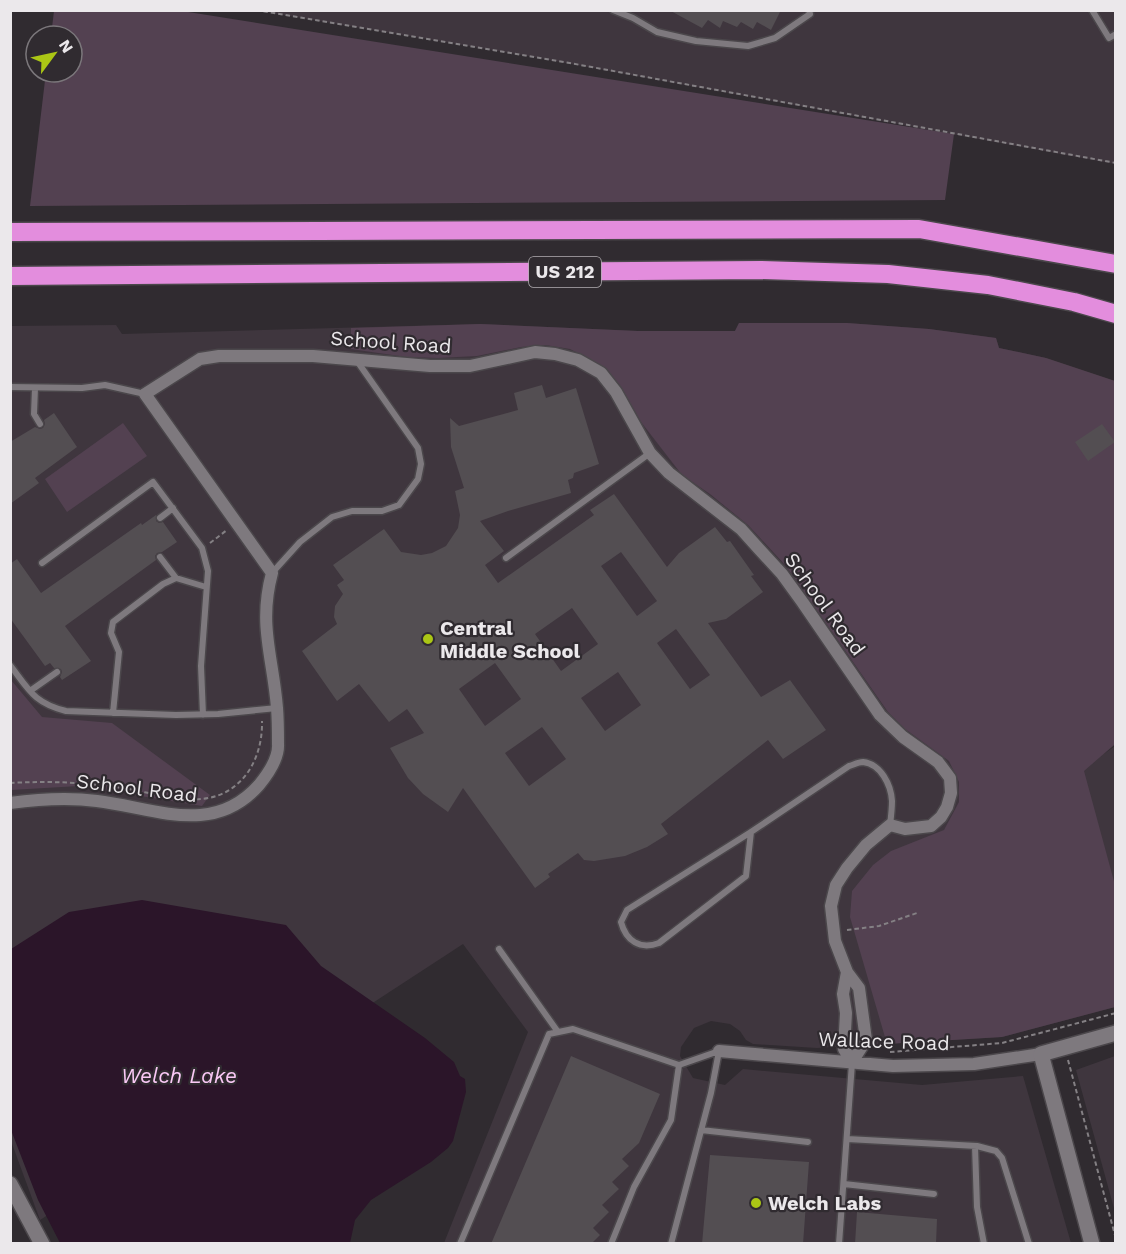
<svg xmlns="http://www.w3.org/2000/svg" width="1126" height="1254" viewBox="0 0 1126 1254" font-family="'Work Sans',sans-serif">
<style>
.built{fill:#3f363e}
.green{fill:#534151}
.water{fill:#2b1529}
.building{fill:#534e52;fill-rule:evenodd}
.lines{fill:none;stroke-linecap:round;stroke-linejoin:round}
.service-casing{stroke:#4b474b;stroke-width:9}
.minor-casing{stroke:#4b474b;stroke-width:15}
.tertiary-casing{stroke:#4b474b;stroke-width:18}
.motorway-casing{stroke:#4b474b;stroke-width:21}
.path{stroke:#848084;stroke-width:2;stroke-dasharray:4.5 3;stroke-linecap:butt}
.service{stroke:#7e797e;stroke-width:6}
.minor{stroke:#7e797e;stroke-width:12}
.tertiary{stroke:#7e797e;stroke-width:15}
.motorway{stroke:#e38ddd;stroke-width:18}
.poi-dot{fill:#abc615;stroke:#302b30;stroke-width:2}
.labels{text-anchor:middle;stroke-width:4.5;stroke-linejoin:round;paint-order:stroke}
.shield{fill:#302b30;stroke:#b3afb3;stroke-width:1.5}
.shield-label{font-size:18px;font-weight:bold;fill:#ebe8eb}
.street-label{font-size:20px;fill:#ebe8eb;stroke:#302b30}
.poi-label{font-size:20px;font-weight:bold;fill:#ebe8eb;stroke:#302b30;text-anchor:start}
.water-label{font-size:21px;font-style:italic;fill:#fac9f6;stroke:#302b30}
</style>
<rect width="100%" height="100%" fill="#302b30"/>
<path class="built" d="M 260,11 L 1115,11 L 1115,164 L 528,56 Z
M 739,323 L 847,323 L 929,329 L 996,338 L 999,348 L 1046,358 L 1115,381 L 1116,744 L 1104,754 L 1115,746 L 1115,1007 L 1002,1037 L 817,1048 L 753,1044 L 746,1040 L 740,1031 L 730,1024 L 711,1021 L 694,1028 L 681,1047 L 680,1056 L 693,1078 L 725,1085 L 743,1069 L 922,1085 L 1023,1076 L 1071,1243 L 444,1243 L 528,1032 L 463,944 L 40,1220 L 11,1141 L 11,326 L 116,325 L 122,334 L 480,324 L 638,331 L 735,331 Z
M 1115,1056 L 1116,1056 L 1115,1212 L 1076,1070 Z"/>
<path class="green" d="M 54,11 L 182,11 L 954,134 L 945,200 L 30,206 L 46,72 L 72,72 L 72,36 L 51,36 Z
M 739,323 L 847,323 L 929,329 L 996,338 L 999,348 L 1046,358 L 1115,381 L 1115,744 L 1084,771 L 1115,885 L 1115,1007 L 1002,1037 L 887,1044 L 850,917 L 852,891 L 873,865 L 891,851 L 944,830 L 959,802 L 959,782 L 949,761 L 905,729 L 888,712 L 786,566 L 748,525 L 710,494 L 682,475 L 641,422 L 619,384 L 601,365 L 570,349 L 545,345 L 521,347 L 477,356 L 438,358 L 406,357 L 351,349 L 351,328 L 480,324 L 638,331 L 735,331 Z
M 123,423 L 147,456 L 67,512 L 45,479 Z
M 11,680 L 42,717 L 112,723 L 210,795 L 202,806 L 79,786 L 11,790 Z"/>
<path class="water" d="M 142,900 L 286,925 L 321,966 L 425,1038 L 454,1062 L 460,1076 L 465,1079 L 466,1092 L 453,1141 L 448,1148 L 431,1162 L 371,1200 L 355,1220 L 350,1243 L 60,1243 L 38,1200 L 11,1130 L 11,949 L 69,912 Z"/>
<path class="building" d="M 669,10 L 781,10 L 771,30 L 757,22 L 753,29 L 741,22 L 737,27 L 723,21 L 720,28 L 708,20 L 702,28 Z
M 542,385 L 546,398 L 576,388 L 599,464 L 574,473 L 573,478 L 568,480 L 571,493 L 508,511 L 480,521 L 504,551 L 485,565 L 498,583 L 594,515 L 590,510 L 614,494 L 667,567 L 679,553 L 715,527 L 727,542 L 730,541 L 754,575 L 751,576 L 763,592 L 726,619 L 708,623 L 761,697 L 790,680 L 826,730 L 783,759 L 768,740 L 661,824 L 668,834 L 647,847 L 625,856 L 594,861 L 584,860 L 578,853 L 548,874 L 550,877 L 535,888 L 463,788 L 448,812 L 423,794 L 408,778 L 390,748 L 424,733 L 407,709 L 389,722 L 359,684 L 337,701 L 302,651 L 337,624 L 334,617 L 335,606 L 343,594 L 337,585 L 344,580 L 333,565 L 384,529 L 401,552 L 421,555 L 432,553 L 446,546 L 458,528 L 460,515 L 455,491 L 464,488 L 451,447 L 450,418 L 459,426 L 518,410 L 514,393 ZM 621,552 L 657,601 L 637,616 L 601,566 ZM 572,608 L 598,644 L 561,671 L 535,634 ZM 676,629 L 710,675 L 690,689 L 657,643 ZM 495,663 L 521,699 L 485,726 L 459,689 ZM 618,672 L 641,705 L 605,731 L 581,698 ZM 542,727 L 566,759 L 529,786 L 505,753 Z
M 54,413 L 77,447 L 35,478 L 39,483 L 10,504 L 10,442 L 35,427 L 40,429 L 43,428 L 45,424 L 44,420 Z
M 1102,424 L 1115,442 L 1088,461 L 1075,442 Z
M 156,515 L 156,521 L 159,523 L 163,522 L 177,542 L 162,552 L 157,553 L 155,556 L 156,560 L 65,626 L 91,661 L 62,680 L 60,677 L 62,672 L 61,669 L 54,668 L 50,663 L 45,666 L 10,618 L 10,564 L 17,559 L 41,593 L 141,523 L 142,525 Z
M 571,1056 L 660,1094 L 639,1143 L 622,1159 L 629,1166 L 612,1182 L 619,1189 L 602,1205 L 609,1212 L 593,1228 L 600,1235 L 591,1244 L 491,1244 Z
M 710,1155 L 809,1162 L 803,1244 L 702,1244 Z
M 857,1212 L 937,1219 L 936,1244 L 855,1244 Z"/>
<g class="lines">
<g class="service-casing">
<path id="service" d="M 613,10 L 633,18 L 657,32 L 696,41 L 748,46 L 775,38 L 810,14 L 809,10
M 1092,10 L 1109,38 L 1116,34
M 10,387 L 82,388 L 105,385 L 145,394
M 35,388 L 34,414 L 40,424
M 160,518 L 173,508
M 160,557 L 176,578
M 506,558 L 650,453
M 42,563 L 153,482 L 202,548 L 208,571 L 201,666 L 203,715
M 272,573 L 300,542 L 332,517 L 352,511 L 382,511 L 399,505 L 418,479 L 421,464 L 418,448 L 357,361
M 10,665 C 29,690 34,703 66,711 L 176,715 L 218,714 L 277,708
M 30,691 L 57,672
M 113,713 L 119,652 L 111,633 L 113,622 L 163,584 L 176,578 L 206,587
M 751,832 L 746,876 L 659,943 C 640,950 626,941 621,922 L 627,910 L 751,832 L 849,766 C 853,765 858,762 863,762 C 881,764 891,785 892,801 C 892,809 891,817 890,825
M 499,949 L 558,1032
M 701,1130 L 808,1142
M 847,1139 L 977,1146 L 996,1151 L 1002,1158 L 1029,1244
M 975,1146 L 977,1207 L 984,1244
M 844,1184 L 934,1194
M 460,1244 L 549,1034 L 573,1029 L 679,1065 L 719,1051 L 711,1093 L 671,1244
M 611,1244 L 634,1187 L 671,1120 L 679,1065
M 839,1244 L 852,1063"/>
</g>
<g class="minor-casing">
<path id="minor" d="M 10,803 C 39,799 68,797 97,801 C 155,808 213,837 259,785 C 268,774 279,758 278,744 C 278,732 278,720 277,708 C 273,657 258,625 272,573 L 145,394 L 200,359 L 219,356 L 313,356 L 430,366 L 470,366 L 535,352 L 555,354 L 578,360 L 601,373 L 616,392 L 650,453 L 669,473 L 741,529 L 759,549 L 782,574 L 803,603 L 880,715 L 903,737 L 938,762 L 950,778 L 951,793 L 947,807 L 941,817 L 931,826 L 905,829 L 890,825 L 866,845 L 847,868 L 836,885 L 831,906 L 835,941 L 847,972 L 859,988 L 866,1040 L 852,1062
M 847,972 L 843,994 L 846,1013 L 844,1049 L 852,1062
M 719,1051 L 893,1066 L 974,1064 L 1041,1054"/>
</g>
<g class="tertiary-casing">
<path id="tertiary" d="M 10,1184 L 42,1244
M 1092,1244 L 1041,1054 L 1116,1033"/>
</g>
<g class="motorway-casing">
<path id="motorway" d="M 10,232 L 919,229 L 1116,264
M 10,276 L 760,270 L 888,274 L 988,285 L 1074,302 L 1116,314"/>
</g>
<path class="path" d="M 256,10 L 564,62 L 1116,163
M 210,543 L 227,530
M 10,783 C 46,781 80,782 116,787 C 140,790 164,798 188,799 C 236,803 263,765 262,721
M 847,930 L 879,926 L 917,913
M 890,1052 L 1002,1043 L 1116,1013
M 1068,1060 L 1116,1239"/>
<use href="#service" class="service"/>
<use href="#minor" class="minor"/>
<use href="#tertiary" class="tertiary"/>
<use href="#motorway" class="motorway"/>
</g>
<g class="poi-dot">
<circle cx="428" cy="639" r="6"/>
<circle cx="756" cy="1203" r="6"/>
</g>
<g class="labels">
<rect class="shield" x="529" y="257" width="72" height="30" rx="4.5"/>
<g class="shield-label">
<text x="565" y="278">US 212</text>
</g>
<g class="street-label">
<text transform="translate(391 342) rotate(4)" y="7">School Road</text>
<text transform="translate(825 604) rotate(54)" y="7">School Road</text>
<text transform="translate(137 788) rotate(7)" y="7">School Road</text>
<text transform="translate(884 1041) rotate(2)" y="7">Wallace Road</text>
</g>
<g class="poi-label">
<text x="440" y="635">Central<tspan x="440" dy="23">Middle School</tspan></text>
<text x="768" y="1210">Welch Labs</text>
</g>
<g class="water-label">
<text x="179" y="1083">Welch Lake</text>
</g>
</g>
<rect width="1126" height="1254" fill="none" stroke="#ebe8eb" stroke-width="24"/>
<g transform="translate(54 54) rotate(57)"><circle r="28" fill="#302b30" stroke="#7b777b" stroke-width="1.5"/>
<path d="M0-4.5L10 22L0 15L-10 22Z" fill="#abc615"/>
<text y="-9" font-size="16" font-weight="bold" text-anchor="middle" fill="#ebe8eb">N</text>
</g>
</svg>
